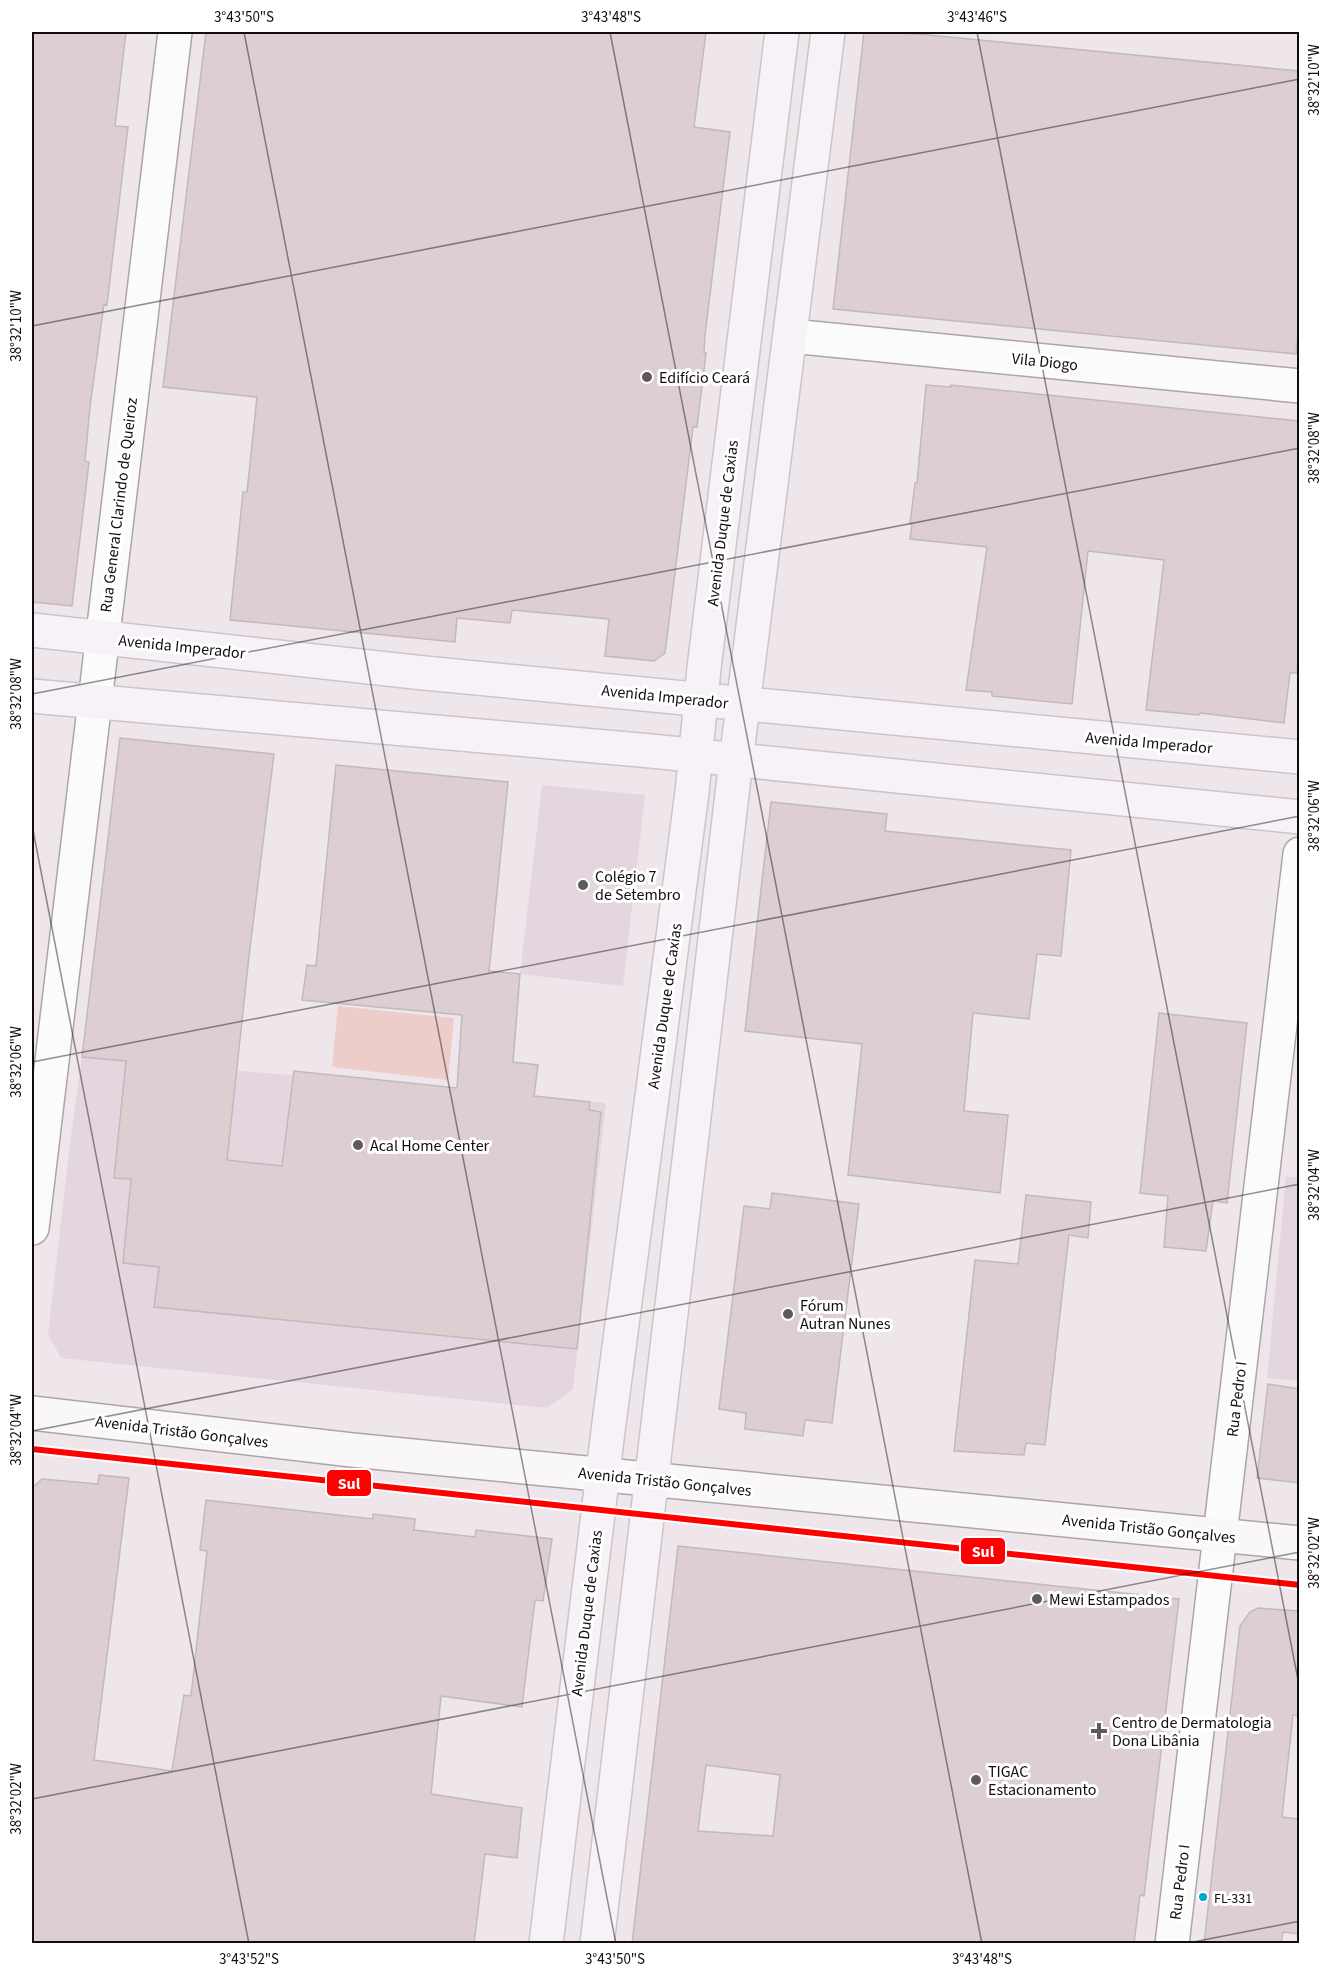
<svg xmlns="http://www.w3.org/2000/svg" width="1331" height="1975" viewBox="0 0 1331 1975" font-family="'Source Sans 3',sans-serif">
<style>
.built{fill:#e4d6de}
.green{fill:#edcdc9}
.building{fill:#ddced2;stroke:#c0babd;stroke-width:1.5;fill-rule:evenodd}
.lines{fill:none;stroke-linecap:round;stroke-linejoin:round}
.street-casing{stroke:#aba5a8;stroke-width:36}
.secondary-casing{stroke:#aba5a8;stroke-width:36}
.primary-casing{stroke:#c9c6c8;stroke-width:36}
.street{stroke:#fcfbfc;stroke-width:33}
.secondary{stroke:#faf7f9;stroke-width:33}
.primary{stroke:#f7f2f8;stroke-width:33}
.metro-1-casing{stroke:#fff;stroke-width:10}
.metro-1{stroke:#f00;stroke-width:6}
.ticks{fill:none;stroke:#110d0f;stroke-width:1.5;stroke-opacity:0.45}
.poi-dot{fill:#5e595c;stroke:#fff;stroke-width:2}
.bus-dot{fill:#00a9ce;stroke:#fff;stroke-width:2}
.labels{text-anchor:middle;stroke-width:6;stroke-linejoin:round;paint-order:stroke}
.bus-label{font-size:14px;fill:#110d0f;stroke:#fff;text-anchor:start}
.street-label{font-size:16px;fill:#110d0f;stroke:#fff}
.poi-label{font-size:16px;fill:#110d0f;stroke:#fff;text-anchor:start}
.line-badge{stroke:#fff;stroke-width:2}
.badge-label{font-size:16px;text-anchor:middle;font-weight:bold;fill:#fff}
.neatline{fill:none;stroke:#110d0f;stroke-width:2}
.ticks-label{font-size:15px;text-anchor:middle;fill:#110d0f}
</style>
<rect width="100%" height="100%" fill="#eee6eb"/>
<path class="built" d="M 542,785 L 645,795 L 623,986 L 520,974 Z
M 82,1057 L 606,1103 L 573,1389 L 547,1408 L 61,1358 L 48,1334 L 70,1144 Z
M 1286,1176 L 1299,1178 L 1299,1381 L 1267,1378 Z"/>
<path class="green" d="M 338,1006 L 454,1018 L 448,1080 L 332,1067 Z"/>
<path class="building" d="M 32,32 L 126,32 L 115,126 L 128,127 L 107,305 L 104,304 L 90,407 L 85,461 L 89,462 L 72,606 L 32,602 Z
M 206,32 L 706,32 L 694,127 L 730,132 L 705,335 L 704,353 L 706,353 L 697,427 L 693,427 L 665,653 L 654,661 L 605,656 L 609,619 L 512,610 L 510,623 L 457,618 L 455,642 L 230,620 L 243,492 L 247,492 L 257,397 L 163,387 Z
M 864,32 L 918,34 L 1299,71 L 1299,324 L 1296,354 L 833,309 Z
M 926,385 L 951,387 L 951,385 L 1299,421 L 1299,647 L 1297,673 L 1290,673 L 1284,723 L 1200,713 L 1199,715 L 1146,710 L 1164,560 L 1088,551 L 1072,704 L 992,696 L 992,692 L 966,690 L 987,547 L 910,539 L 912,524 L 910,524 L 915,483 L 917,483 Z
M 120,738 L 274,754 L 249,956 L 227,1160 L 282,1166 L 294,1071 L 457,1088 L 462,1015 L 302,1000 L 307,965 L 316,966 L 336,765 L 508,782 L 489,971 L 520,974 L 513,1062 L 538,1065 L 534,1096 L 590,1102 L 589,1110 L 601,1112 L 577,1349 L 154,1307 L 159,1267 L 123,1263 L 131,1179 L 114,1178 L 126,1061 L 82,1057 Z
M 771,802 L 887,814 L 885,831 L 1071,850 L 1061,956 L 1037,954 L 1029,1019 L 973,1013 L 964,1111 L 1008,1115 L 1000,1193 L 848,1175 L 862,1044 L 745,1031 Z
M 1159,1013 L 1247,1023 L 1227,1203 L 1213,1201 L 1206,1251 L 1164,1247 L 1168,1196 L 1140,1193 Z
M 772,1193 L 859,1204 L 832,1423 L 805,1420 L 803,1436 L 745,1429 L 746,1413 L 719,1409 L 744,1206 L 770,1209 Z
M 1026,1195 L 1091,1202 L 1088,1238 L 1069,1235 L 1045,1445 L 1026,1443 L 1024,1455 L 954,1451 L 975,1260 L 1018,1264 Z
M 1268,1384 L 1299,1389 L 1299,1483 L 1257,1478 Z
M 99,1475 L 129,1478 L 94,1760 L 172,1771 L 184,1695 L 191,1696 L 207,1551 L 200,1550 L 206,1500 L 373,1519 L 373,1514 L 415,1519 L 414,1530 L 475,1537 L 476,1530 L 552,1539 L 543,1601 L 535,1600 L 522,1707 L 441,1696 L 431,1794 L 522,1808 L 517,1858 L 485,1854 L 474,1944 L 32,1944 L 32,1488 L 42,1479 L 98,1484 Z
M 678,1546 L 1179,1599 L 1144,1896 L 1140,1895 L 1134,1944 L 632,1944 ZM 706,1765 L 780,1775 L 773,1836 L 698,1831 Z
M 1258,1608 L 1299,1611 L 1299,1716 L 1293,1715 L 1282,1817 L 1299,1819 L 1299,1934 L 1283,1932 L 1281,1944 L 1204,1944 L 1240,1626 L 1250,1612 Z"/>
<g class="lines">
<g class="street-casing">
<path id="street" d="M 791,336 L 1300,386
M 32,1228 L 175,32
M 1172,1944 L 1300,854"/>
</g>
<g class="secondary-casing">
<path id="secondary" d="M 32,1413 L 352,1450 L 1300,1543"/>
</g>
<g class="primary-casing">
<path id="primary" d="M 32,630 L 424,673 L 1300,757
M 32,696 L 651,751 L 1300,817
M 546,1944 L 608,1431 L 692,792 L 704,668 L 782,32
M 597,1944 L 734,777 L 828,32"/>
</g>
<use href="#street" class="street"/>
<use href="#secondary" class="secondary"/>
<use href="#primary" class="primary"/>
<g class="metro-1-casing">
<path id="metro-1" d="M 32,1449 L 1300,1585"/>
</g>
<use href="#metro-1" class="metro-1"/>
</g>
<path class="ticks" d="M 244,32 L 616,1944M 610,32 L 982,1944M 977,32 L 1300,1690M 32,326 L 1300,79M 32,694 L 1300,448M 32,825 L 249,1944M 32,1062 L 1300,816M 32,1431 L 1300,1184M 32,1799 L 1300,1552M 1183,1944 L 1300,1921"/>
<g class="poi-dot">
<circle cx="647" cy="377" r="6"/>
<circle cx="583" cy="885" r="6"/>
<circle cx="358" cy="1145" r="6"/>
<circle cx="788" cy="1314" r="6"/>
<circle cx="1037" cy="1599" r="6"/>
<path d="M1096 1722h6v6h6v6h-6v6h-6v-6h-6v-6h6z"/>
<circle cx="976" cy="1780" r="6"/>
</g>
<circle class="bus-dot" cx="1203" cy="1897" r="5"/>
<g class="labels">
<g class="bus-label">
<text x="1214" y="1903">FL-331</text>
</g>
<g class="street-label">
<text transform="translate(1045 361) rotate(6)" y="6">Vila Diogo</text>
<text transform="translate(118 505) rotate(-83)" y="6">Rua General Clarindo de Queiroz</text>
<text transform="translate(722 523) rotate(-83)" y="6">Avenida Duque de Caxias</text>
<text transform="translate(182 646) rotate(6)" y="6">Avenida Imperador</text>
<text transform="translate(665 696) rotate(6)" y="6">Avenida Imperador</text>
<text transform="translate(1149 742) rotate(5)" y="6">Avenida Imperador</text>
<text transform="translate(664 1006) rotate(-82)" y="6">Avenida Duque de Caxias</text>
<text transform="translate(1236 1399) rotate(-83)" y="6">Rua Pedro I</text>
<text transform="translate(182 1431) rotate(7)" y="6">Avenida Tristão Gonçalves</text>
<text transform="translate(665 1481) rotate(6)" y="6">Avenida Tristão Gonçalves</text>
<text transform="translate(1149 1528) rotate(6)" y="6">Avenida Tristão Gonçalves</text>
<text transform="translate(586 1613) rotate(-83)" y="6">Avenida Duque de Caxias</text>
<text transform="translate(1179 1882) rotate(-83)" y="6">Rua Pedro I</text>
</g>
<g class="poi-label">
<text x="659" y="383">Edifício Ceará</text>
<text x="595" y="882">Colégio 7<tspan x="595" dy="18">de Setembro</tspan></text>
<text x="370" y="1151">Acal Home Center</text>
<text x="800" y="1311">Fórum<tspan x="800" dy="18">Autran Nunes</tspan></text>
<text x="1049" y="1605">Mewi Estampados</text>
<text x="1112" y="1728">Centro de Dermatologia<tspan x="1112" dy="18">Dona Libânia</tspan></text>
<text x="988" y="1777">TIGAC<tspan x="988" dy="18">Estacionamento</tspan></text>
</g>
</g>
<g class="line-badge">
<rect x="326" y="1469" width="46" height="28" rx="6" fill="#f00"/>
<rect x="960" y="1537" width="46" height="28" rx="6" fill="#f00"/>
</g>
<g class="badge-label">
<text x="349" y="1489">Sul</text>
<text x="983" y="1557">Sul</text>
</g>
<rect width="1331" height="1975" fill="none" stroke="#ffffff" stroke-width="66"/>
<rect x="33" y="33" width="1265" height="1909" class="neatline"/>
<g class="ticks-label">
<text x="244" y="22">3°43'50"S</text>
<text x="611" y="22">3°43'48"S</text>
<text x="977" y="22">3°43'46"S</text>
<text transform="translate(1314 80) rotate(-90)" y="5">38°32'10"W</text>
<text transform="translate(16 326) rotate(-90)" y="5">38°32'10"W</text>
<text transform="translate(1314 448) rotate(-90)" y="5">38°32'08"W</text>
<text transform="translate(16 694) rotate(-90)" y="5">38°32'08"W</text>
<text transform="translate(1314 816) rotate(-90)" y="5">38°32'06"W</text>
<text transform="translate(16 1062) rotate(-90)" y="5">38°32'06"W</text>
<text transform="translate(1314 1185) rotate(-90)" y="5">38°32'04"W</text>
<text transform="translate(16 1430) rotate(-90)" y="5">38°32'04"W</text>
<text transform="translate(1314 1553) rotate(-90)" y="5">38°32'02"W</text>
<text transform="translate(16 1799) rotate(-90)" y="5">38°32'02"W</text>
<text x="249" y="1964">3°43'52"S</text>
<text x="615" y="1964">3°43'50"S</text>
<text x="982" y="1964">3°43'48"S</text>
</g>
</svg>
